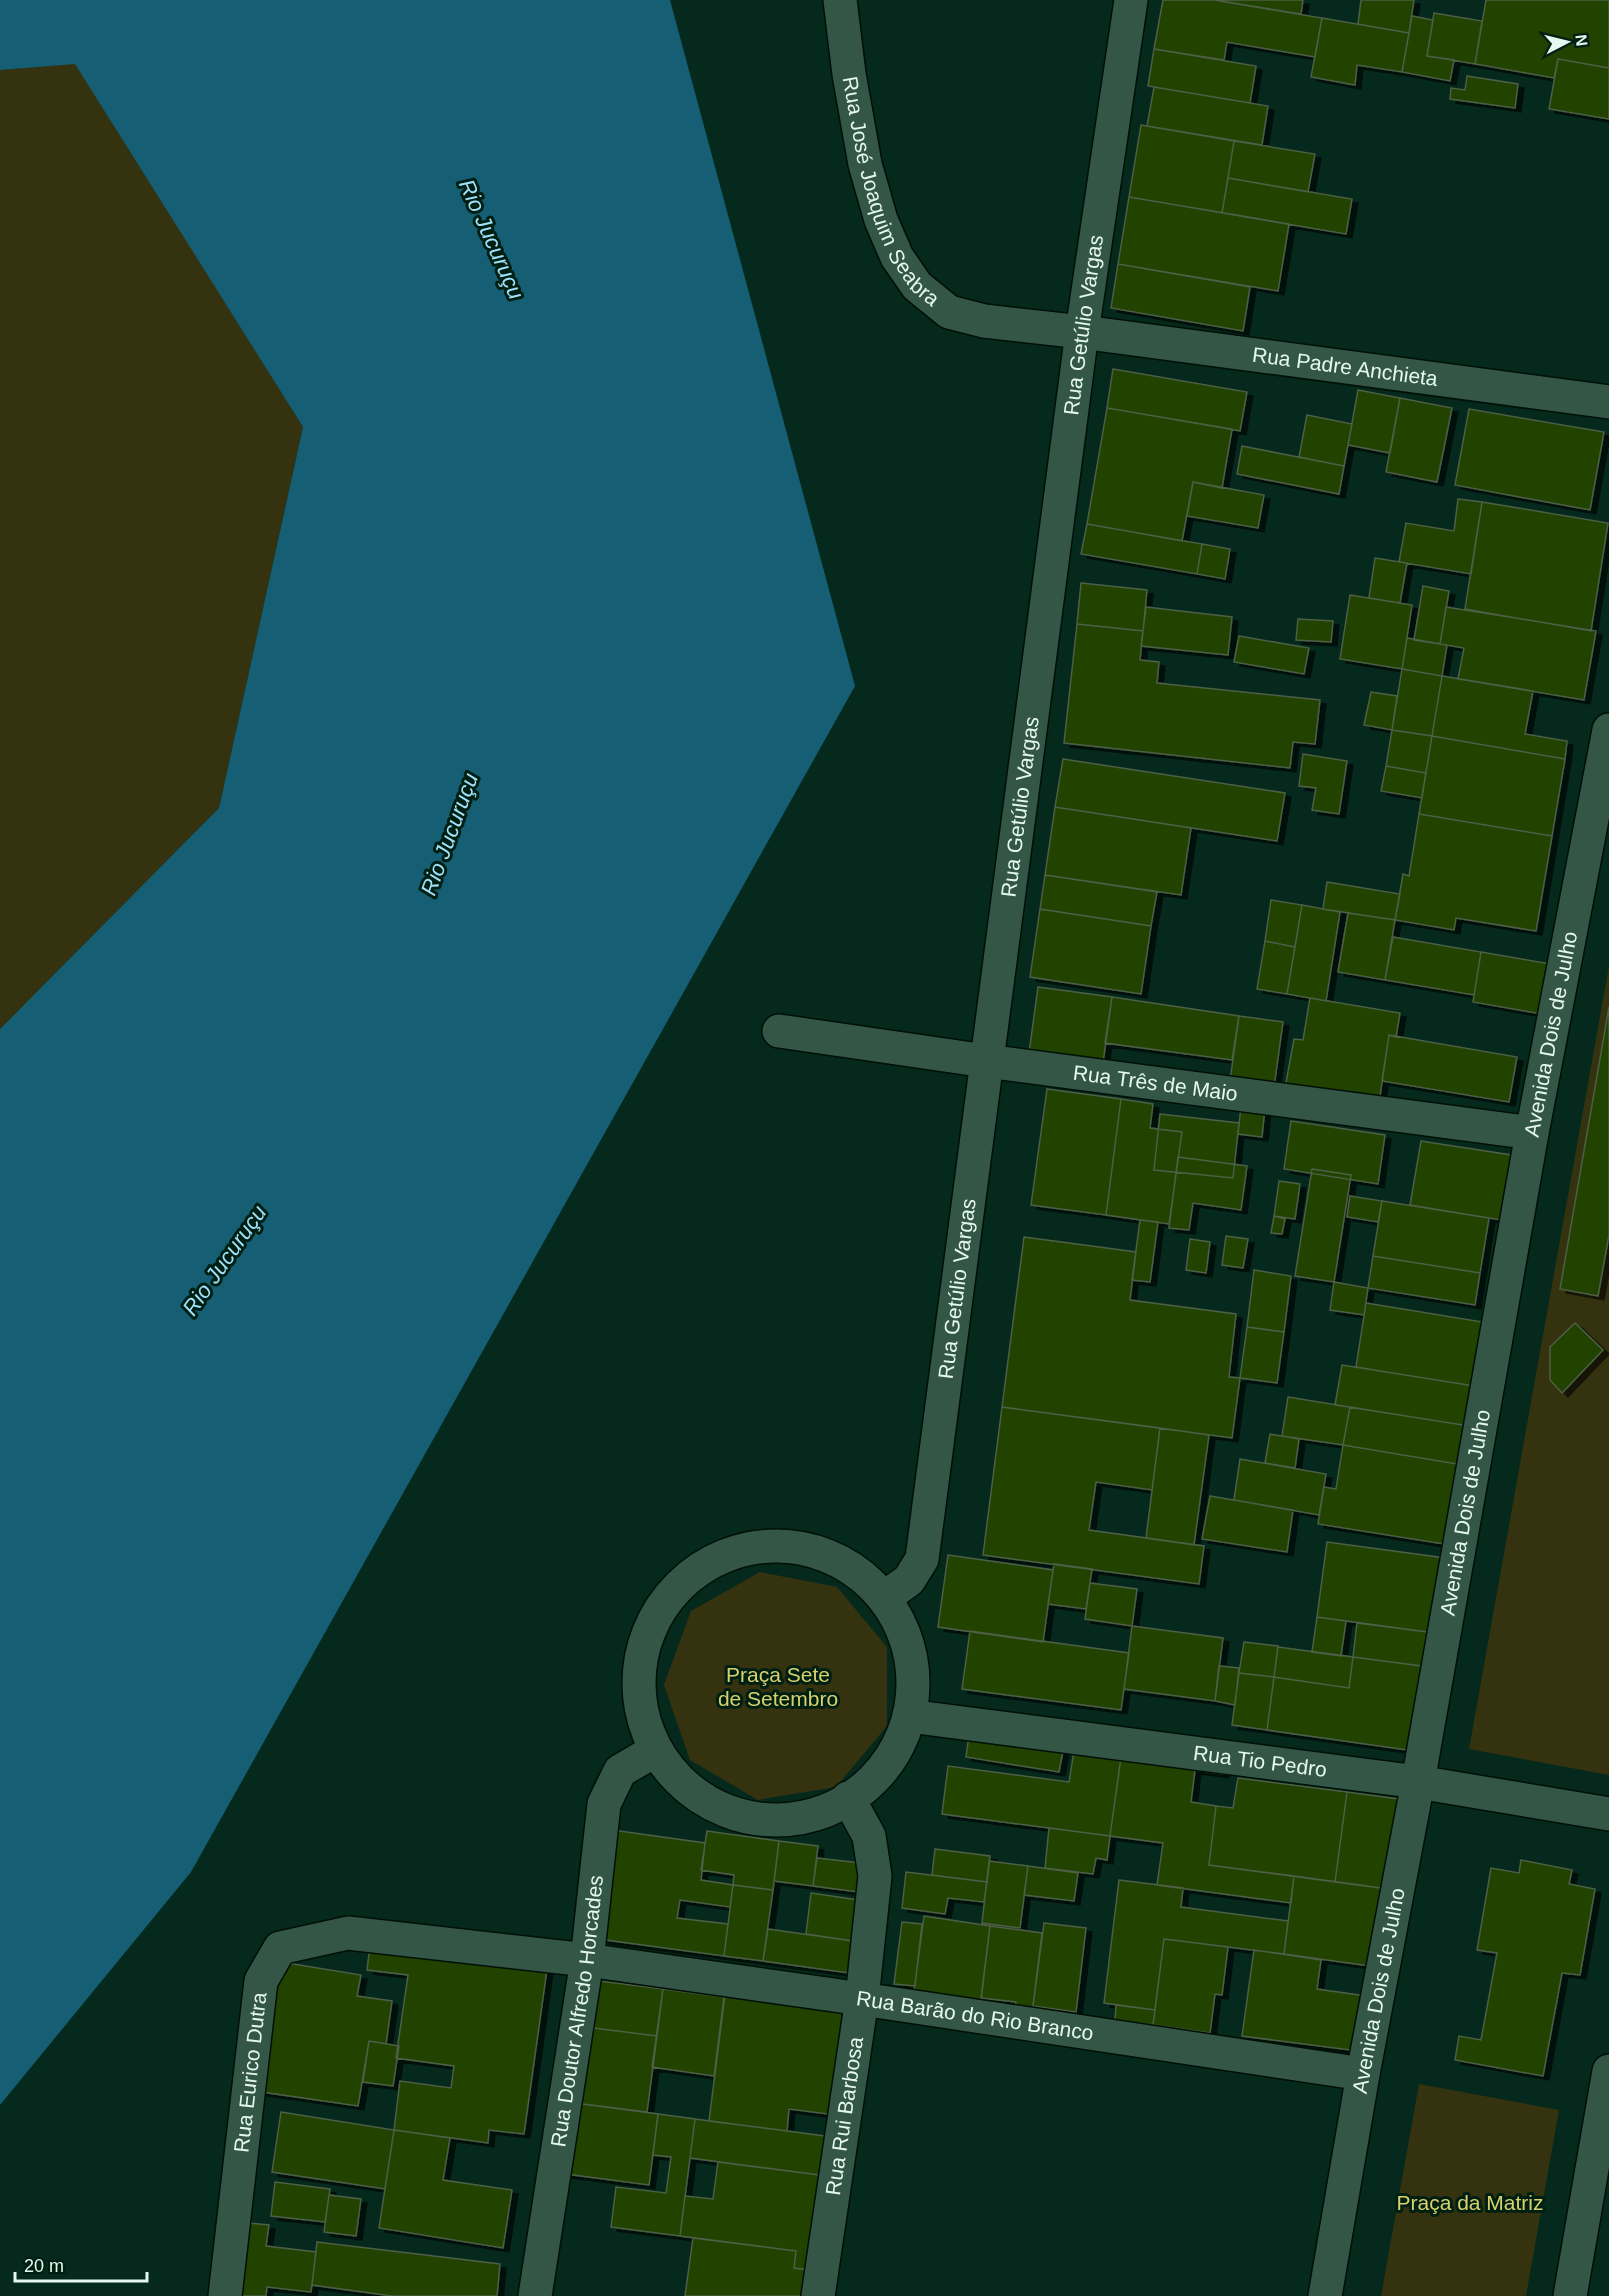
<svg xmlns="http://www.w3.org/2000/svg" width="1609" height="2296" viewBox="0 0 1609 2296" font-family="Arial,sans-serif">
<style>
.green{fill:#35330f}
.water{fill:#155e73}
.building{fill:#204205;stroke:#4d5f44;stroke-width:1.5;filter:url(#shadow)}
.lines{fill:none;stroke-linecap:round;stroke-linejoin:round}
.pedestrian-casing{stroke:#001007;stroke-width:36}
.minor-casing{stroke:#001007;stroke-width:36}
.pedestrian{stroke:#345647;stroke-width:33}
.minor{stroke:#345647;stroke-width:33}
.labels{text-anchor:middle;stroke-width:6;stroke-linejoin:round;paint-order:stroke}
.street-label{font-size:21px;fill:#e5f8ef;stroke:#001f13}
.park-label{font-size:21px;fill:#d7d16b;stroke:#001f13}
.water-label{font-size:22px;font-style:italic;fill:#9fe1fa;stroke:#001f13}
</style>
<defs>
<filter id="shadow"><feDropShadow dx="6" dy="4" stdDeviation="0" flood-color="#0009"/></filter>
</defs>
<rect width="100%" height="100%" fill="#05291c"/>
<path class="green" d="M 75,63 L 303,427 L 219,808 L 0,1029 L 0,70 Z
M 1609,966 L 1609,1775 L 1469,1749 Z
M 760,1572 L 837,1587 L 887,1647 L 887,1726 L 836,1787 L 758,1800 L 690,1760 L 664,1685 L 691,1611 Z
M 1419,2084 L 1559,2110 L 1526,2296 L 1381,2296 Z"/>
<path class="water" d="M 0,0 L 670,0 L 855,686 L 191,1872 L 0,2105 L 0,1029 L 219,808 L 303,427 L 75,64 L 0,70 Z"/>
<path class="building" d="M 1163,0 L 1214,0 L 1322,18 L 1315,57 L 1227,42 L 1224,60 L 1154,49 Z
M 1214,0 L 1303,0 L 1301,14 Z
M 1361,0 L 1414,0 L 1409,33 L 1358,24 Z
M 1486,0 L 1609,0 L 1609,68 L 1558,59 L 1554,78 L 1475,64 Z
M 1434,13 L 1482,21 L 1475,64 L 1427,56 Z
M 1412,16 L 1433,20 L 1427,56 L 1454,60 L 1450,81 L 1402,72 Z
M 1322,18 L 1409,33 L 1402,72 L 1357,65 L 1355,85 L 1311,77 Z
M 1154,49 L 1256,66 L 1250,103 L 1148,86 Z
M 1558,59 L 1609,68 L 1609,119 L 1549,109 Z
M 1467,76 L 1518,84 L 1515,108 L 1450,99 L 1451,88 L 1465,90 Z
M 1154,87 L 1268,106 L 1262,145 L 1147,126 Z
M 1141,125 L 1234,141 L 1222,213 L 1129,197 Z
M 1234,141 L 1315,154 L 1308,192 L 1228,178 Z
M 1228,178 L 1352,199 L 1346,234 L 1222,213 Z
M 1129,197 L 1289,224 L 1278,291 L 1118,264 Z
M 1118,264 L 1250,287 L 1243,331 L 1111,308 Z
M 1113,369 L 1247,392 L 1240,431 L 1107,408 Z
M 1358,390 L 1400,398 L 1390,453 L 1348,445 Z
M 1400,398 L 1452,408 L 1437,482 L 1386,472 Z
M 1107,408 L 1232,429 L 1222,488 L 1193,482 L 1182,541 L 1087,524 Z
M 1469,409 L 1604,432 L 1590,510 L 1455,485 Z
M 1307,415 L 1352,424 L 1344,466 L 1299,457 Z
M 1242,446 L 1344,466 L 1339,494 L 1237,474 Z
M 1193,482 L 1264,495 L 1258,528 L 1187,516 Z
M 1458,499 L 1482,502 L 1471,574 L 1399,562 L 1406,523 L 1454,531 Z
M 1482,502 L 1608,523 L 1591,631 L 1465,609 Z
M 1087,524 L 1202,544 L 1197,574 L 1081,554 Z
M 1202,544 L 1230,549 L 1225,579 L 1197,574 Z
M 1375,558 L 1407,563 L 1400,603 L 1369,598 Z
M 1081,583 L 1147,590 L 1143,631 L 1077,624 Z
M 1423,586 L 1449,591 L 1440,644 L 1414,640 Z
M 1350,595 L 1412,605 L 1402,669 L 1340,659 Z
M 1146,607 L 1232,617 L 1228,655 L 1141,646 Z
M 1446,607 L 1596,631 L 1584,700 L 1458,679 L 1464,648 L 1440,644 Z
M 1298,619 L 1333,621 L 1331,642 L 1296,640 Z
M 1077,624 L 1143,631 L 1140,660 L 1159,662 L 1157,683 L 1320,700 L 1315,744 L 1293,742 L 1290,768 L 1064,743 Z
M 1239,636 L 1309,648 L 1304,674 L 1234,662 Z
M 1407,638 L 1447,645 L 1442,676 L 1402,669 Z
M 1402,669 L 1442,676 L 1432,736 L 1392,730 Z
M 1442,676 L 1533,691 L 1525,734 L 1567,741 L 1565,759 L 1432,736 Z
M 1371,692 L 1397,696 L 1392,730 L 1364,725 Z
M 1392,730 L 1432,736 L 1426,773 L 1386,766 Z
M 1432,736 L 1565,759 L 1552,836 L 1419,814 Z
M 1303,754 L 1347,761 L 1339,814 L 1312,810 L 1316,788 L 1299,786 Z
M 1063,759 L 1285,793 L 1277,841 L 1055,807 Z
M 1386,766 L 1426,773 L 1422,798 L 1381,791 Z
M 1055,807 L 1191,828 L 1181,895 L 1045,875 Z
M 1419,814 L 1552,836 L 1536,931 L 1456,918 L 1454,930 L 1395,920 L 1403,874 L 1409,876 Z
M 1045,875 L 1157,892 L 1151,926 L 1040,909 Z
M 1327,882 L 1400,894 L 1395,920 L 1323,909 Z
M 1271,900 L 1302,905 L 1295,947 L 1265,941 Z
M 1302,905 L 1340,912 L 1326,1001 L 1287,994 Z
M 1040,909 L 1151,926 L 1141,994 L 1030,977 Z
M 1348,913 L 1395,920 L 1385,980 L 1338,972 Z
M 1393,937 L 1481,952 L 1474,995 L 1385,980 Z
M 1265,941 L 1295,947 L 1287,994 L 1257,989 Z
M 1481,952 L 1551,964 L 1542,1014 L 1473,1002 Z
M 1038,987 L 1112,997 L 1103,1063 L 1029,1053 Z
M 1112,997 L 1239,1016 L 1232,1060 L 1105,1043 Z
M 1310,998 L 1400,1013 L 1396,1037 L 1389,1035 L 1379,1103 L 1285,1088 L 1294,1039 L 1303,1040 Z
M 1609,1007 L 1609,1235 L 1598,1296 L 1560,1289 Z
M 1239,1016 L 1283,1022 L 1274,1087 L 1230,1081 Z
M 1389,1035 L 1517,1057 L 1509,1102 L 1382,1081 Z
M 1047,1089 L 1121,1099 L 1106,1215 L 1031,1205 Z
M 1121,1099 L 1153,1104 L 1150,1128 L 1182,1132 L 1169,1224 L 1106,1215 Z
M 1241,1106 L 1265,1108 L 1262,1137 L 1238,1134 Z
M 1160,1114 L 1239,1123 L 1233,1178 L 1154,1170 Z
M 1291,1121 L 1385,1135 L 1378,1184 L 1284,1169 Z
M 1421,1141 L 1511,1155 L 1501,1220 L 1410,1205 Z
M 1178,1157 L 1247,1166 L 1241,1210 L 1193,1203 L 1189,1230 L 1169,1228 Z
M 1312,1169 L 1351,1175 L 1334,1282 L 1295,1276 Z
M 1279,1181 L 1300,1184 L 1295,1219 L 1274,1216 Z
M 1350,1196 L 1382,1201 L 1378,1222 L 1347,1217 Z
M 1382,1201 L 1489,1218 L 1480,1273 L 1373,1256 Z
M 1274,1216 L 1285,1219 L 1282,1234 L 1271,1233 Z
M 1140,1220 L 1158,1222 L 1150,1282 L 1132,1280 Z
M 1226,1236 L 1248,1239 L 1243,1268 L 1222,1265 Z
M 1024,1237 L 1136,1252 L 1130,1300 L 1236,1314 L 1229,1377 L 1240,1378 L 1232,1438 L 1002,1407 Z
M 1190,1239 L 1210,1242 L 1206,1273 L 1186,1270 Z
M 1373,1256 L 1480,1273 L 1475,1305 L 1368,1288 Z
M 1254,1270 L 1291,1276 L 1284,1332 L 1247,1327 Z
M 1334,1282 L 1368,1288 L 1364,1315 L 1330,1310 Z
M 1366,1303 L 1495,1324 L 1485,1388 L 1356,1367 Z
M 1575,1323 L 1603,1350 L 1562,1393 L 1550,1380 L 1550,1347 Z
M 1247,1327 L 1284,1332 L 1277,1383 L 1240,1378 Z
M 1342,1365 L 1475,1386 L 1469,1426 L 1335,1405 Z
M 1288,1397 L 1350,1407 L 1343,1445 L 1282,1436 Z
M 1002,1407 L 1160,1428 L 1152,1490 L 1096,1482 L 1089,1530 L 1204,1546 L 1199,1584 L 983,1555 Z
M 1350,1407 L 1469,1426 L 1463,1465 L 1343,1445 Z
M 1160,1428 L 1209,1435 L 1194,1545 L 1146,1538 Z
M 1270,1434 L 1299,1439 L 1295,1468 L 1265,1463 Z
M 1343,1445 L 1463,1465 L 1450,1545 L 1318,1524 L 1324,1487 L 1336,1489 Z
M 1240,1459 L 1326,1474 L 1319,1515 L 1234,1500 Z
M 1210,1496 L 1293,1510 L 1287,1552 L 1202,1539 Z
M 1327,1542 L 1445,1558 L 1435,1633 L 1317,1617 Z
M 948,1555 L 1053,1570 L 1043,1642 L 938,1627 Z
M 1054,1564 L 1092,1569 L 1086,1609 L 1048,1604 Z
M 1090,1583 L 1137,1589 L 1132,1626 L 1085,1619 Z
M 1317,1617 L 1346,1621 L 1341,1656 L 1312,1652 Z
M 1357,1623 L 1435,1633 L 1429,1667 L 1353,1657 Z
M 1132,1626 L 1223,1638 L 1215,1701 L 1124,1689 Z
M 970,1631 L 1129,1653 L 1121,1710 L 962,1689 Z
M 1244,1642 L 1278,1646 L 1274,1677 L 1239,1673 Z
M 1278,1647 L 1353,1657 L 1349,1688 L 1274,1677 Z
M 1353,1657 L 1429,1667 L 1414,1751 L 1267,1730 L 1274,1677 L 1349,1688 Z
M 1219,1666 L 1239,1668 L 1235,1705 L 1215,1701 Z
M 1239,1673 L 1274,1677 L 1267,1730 L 1232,1725 Z
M 972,1714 L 1067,1730 L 1059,1772 L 966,1757 Z
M 1074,1751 L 1121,1757 L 1110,1836 L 942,1814 L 948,1766 L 1069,1782 Z
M 1121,1757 L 1224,1764 L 1223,1774 L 1195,1770 L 1191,1802 L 1216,1806 L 1209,1865 L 1294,1876 L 1291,1903 L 1157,1885 L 1163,1843 L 1110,1836 Z
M 1238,1778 L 1347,1792 L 1335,1882 L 1209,1865 L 1216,1806 L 1233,1808 Z
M 1347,1792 L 1399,1799 L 1388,1889 L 1335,1882 Z
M 1049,1828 L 1110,1836 L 1107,1860 L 1096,1858 L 1093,1874 L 1045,1868 Z
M 605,1829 L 705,1843 L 701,1880 L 733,1885 L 730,1907 L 680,1900 L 677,1918 L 728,1924 L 724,1956 L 591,1938 Z
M 707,1831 L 779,1841 L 773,1890 L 733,1885 L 734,1875 L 701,1870 Z
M 779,1841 L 818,1846 L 813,1886 L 774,1881 Z
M 935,1849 L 990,1856 L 987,1882 L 932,1875 Z
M 817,1858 L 870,1864 L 866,1893 L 813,1886 Z
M 1521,1860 L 1572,1870 L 1569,1884 L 1595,1889 L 1580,1975 L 1562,1973 L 1543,2076 L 1455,2060 L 1459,2036 L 1481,2040 L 1497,1953 L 1477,1950 L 1491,1868 L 1519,1873 Z
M 989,1861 L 1028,1866 L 1020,1928 L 982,1923 Z
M 1028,1866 L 1078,1873 L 1074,1901 L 1024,1895 Z
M 906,1872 L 987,1882 L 984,1902 L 948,1898 L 945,1914 L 902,1908 Z
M 1294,1876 L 1388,1889 L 1377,1967 L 1284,1954 Z
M 1119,1880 L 1183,1888 L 1181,1907 L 1288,1921 L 1284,1954 L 1164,1939 L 1155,2010 L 1104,2003 Z
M 733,1885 L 773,1890 L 763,1961 L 724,1956 Z
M 811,1893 L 865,1901 L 860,1942 L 806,1934 Z
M 924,1916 L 990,1926 L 980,2009 L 913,1999 Z
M 902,1922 L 922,1924 L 915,1986 L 894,1984 Z
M 1044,1923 L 1086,1928 L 1076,2012 L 1033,2006 Z
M 990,1926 L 1042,1933 L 1032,2014 L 1015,2011 L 1016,2002 L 981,1998 Z
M 768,1929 L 860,1942 L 856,1974 L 763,1961 Z
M 371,1937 L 548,1962 L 524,2134 L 489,2130 L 488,2143 L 394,2130 L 400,2081 L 451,2088 L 454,2066 L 396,2058 L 408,1975 L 367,1970 Z
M 1164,1939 L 1228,1947 L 1222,1995 L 1215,1994 L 1210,2033 L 1153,2025 Z
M 1254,1950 L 1321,1960 L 1317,1989 L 1366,1996 L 1358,2051 L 1242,2036 Z
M 275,1961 L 361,1975 L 357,1996 L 392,2001 L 386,2044 L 369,2041 L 358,2106 L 255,2091 Z
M 592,1980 L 663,1989 L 657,2036 L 586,2027 Z
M 726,1987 L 851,2003 L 836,2115 L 789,2109 L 787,2131 L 709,2121 Z
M 663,1989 L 724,1997 L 714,2076 L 652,2067 Z
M 1116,2005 L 1155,2010 L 1153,2025 L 1115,2020 Z
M 586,2027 L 657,2036 L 647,2112 L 575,2103 Z
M 369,2041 L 399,2046 L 393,2086 L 363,2082 Z
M 575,2103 L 658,2114 L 649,2185 L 566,2174 Z
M 281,2112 L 394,2130 L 385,2189 L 272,2172 Z
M 658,2114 L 695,2119 L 680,2236 L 611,2227 L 616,2187 L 666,2193 L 671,2157 L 653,2155 Z
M 695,2119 L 840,2138 L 835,2177 L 690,2158 Z
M 394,2130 L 450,2138 L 443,2180 L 512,2190 L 503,2248 L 379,2228 Z
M 718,2162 L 835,2177 L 823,2271 L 794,2268 L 796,2251 L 680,2236 L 685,2196 L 713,2199 Z
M 275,2182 L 330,2189 L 325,2222 L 271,2216 Z
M 329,2195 L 361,2199 L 356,2236 L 324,2232 Z
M 238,2222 L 269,2225 L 266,2246 L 316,2252 L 311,2292 L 267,2287 L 266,2296 L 229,2296 Z
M 693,2238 L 796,2251 L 794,2268 L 816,2271 L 813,2296 L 685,2296 Z
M 317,2242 L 500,2264 L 497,2296 L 392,2296 L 312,2285 Z"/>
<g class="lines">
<g class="pedestrian-casing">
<g id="pedestrian">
<path id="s1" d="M 587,1960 L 862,1999 L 1363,2074"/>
<path id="s2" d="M 818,2296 L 862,1999 L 875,1876 L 869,1836 L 848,1798"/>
</g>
</g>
<g class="minor-casing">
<g id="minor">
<path id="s3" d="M 840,0 L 849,74 L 865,164 L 881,220 L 897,257 L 917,286 L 949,312 L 984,321 L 1082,332 L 1609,402"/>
<path id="s4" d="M 779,1031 L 986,1061 L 1532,1133"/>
<circle cx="776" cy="1683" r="137"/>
<path id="s5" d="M 884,1598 L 909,1580 L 922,1559 L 1082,332 L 1131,0"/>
<path id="s6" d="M 909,1716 L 1418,1782 L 1609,1814"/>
<path id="s7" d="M 225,2296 L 261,1981 L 280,1948 L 348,1933 L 587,1960"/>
<path id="s8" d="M 535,2296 L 587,1960 L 604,1804 L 620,1771 L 656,1750"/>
<path id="s9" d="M 1325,2296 L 1363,2074 L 1418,1782 L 1532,1133 L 1609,730"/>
<path d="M 1570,2296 L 1609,2071"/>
</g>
</g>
<use href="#pedestrian" class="pedestrian"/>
<use href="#minor" class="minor"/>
</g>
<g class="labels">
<g class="street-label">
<text dy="7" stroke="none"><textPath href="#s3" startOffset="201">Rua José Joaquim Seabra</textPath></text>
<text dy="7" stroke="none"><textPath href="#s5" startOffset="1300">Rua Getúlio Vargas</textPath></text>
<text dy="7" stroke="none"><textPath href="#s3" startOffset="741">Rua Padre Anchieta</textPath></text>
<text dy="7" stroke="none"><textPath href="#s5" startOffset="814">Rua Getúlio Vargas</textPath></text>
<text dy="7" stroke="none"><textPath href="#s9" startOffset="1282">Avenida Dois de Julho</textPath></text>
<text dy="7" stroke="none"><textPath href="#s4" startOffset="380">Rua Três de Maio</textPath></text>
<text dy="7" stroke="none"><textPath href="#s5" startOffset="328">Rua Getúlio Vargas</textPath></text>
<text dy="7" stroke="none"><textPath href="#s9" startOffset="796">Avenida Dois de Julho</textPath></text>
<text dy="7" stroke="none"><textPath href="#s6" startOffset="354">Rua Tio Pedro</textPath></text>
<text dy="7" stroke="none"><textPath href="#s9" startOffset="310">Avenida Dois de Julho</textPath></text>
<text dy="7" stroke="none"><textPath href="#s8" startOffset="288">Rua Doutor Alfredo Horcades</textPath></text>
<text dy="7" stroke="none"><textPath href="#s1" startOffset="392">Rua Barão do Rio Branco</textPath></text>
<text dy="7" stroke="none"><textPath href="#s7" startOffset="225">Rua Eurico Dutra</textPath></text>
<text dy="7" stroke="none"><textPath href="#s2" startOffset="182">Rua Rui Barbosa</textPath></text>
</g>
<g class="park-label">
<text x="778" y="1682">Praça Sete<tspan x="778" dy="24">de Setembro</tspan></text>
<text x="1470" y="2210">Praça da Matriz</text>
</g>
<g class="water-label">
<text transform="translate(492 239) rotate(66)" y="8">Rio Jucuruçu</text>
<text transform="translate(449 834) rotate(-70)" y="8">Rio Jucuruçu</text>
<text transform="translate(224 1260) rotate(-55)" y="8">Rio Jucuruçu</text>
</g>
</g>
<g transform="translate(1567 42) rotate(83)" stroke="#001f13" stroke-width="4.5" paint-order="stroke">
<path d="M0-4.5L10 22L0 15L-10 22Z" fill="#e5f8ef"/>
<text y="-9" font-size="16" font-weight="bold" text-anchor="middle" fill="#e5f8ef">N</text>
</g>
<path d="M15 2272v9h132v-9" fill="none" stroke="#e5f8ef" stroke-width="3"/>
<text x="24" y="2272" font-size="18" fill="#e5f8ef" stroke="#001f13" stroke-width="4.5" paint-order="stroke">20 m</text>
</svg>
